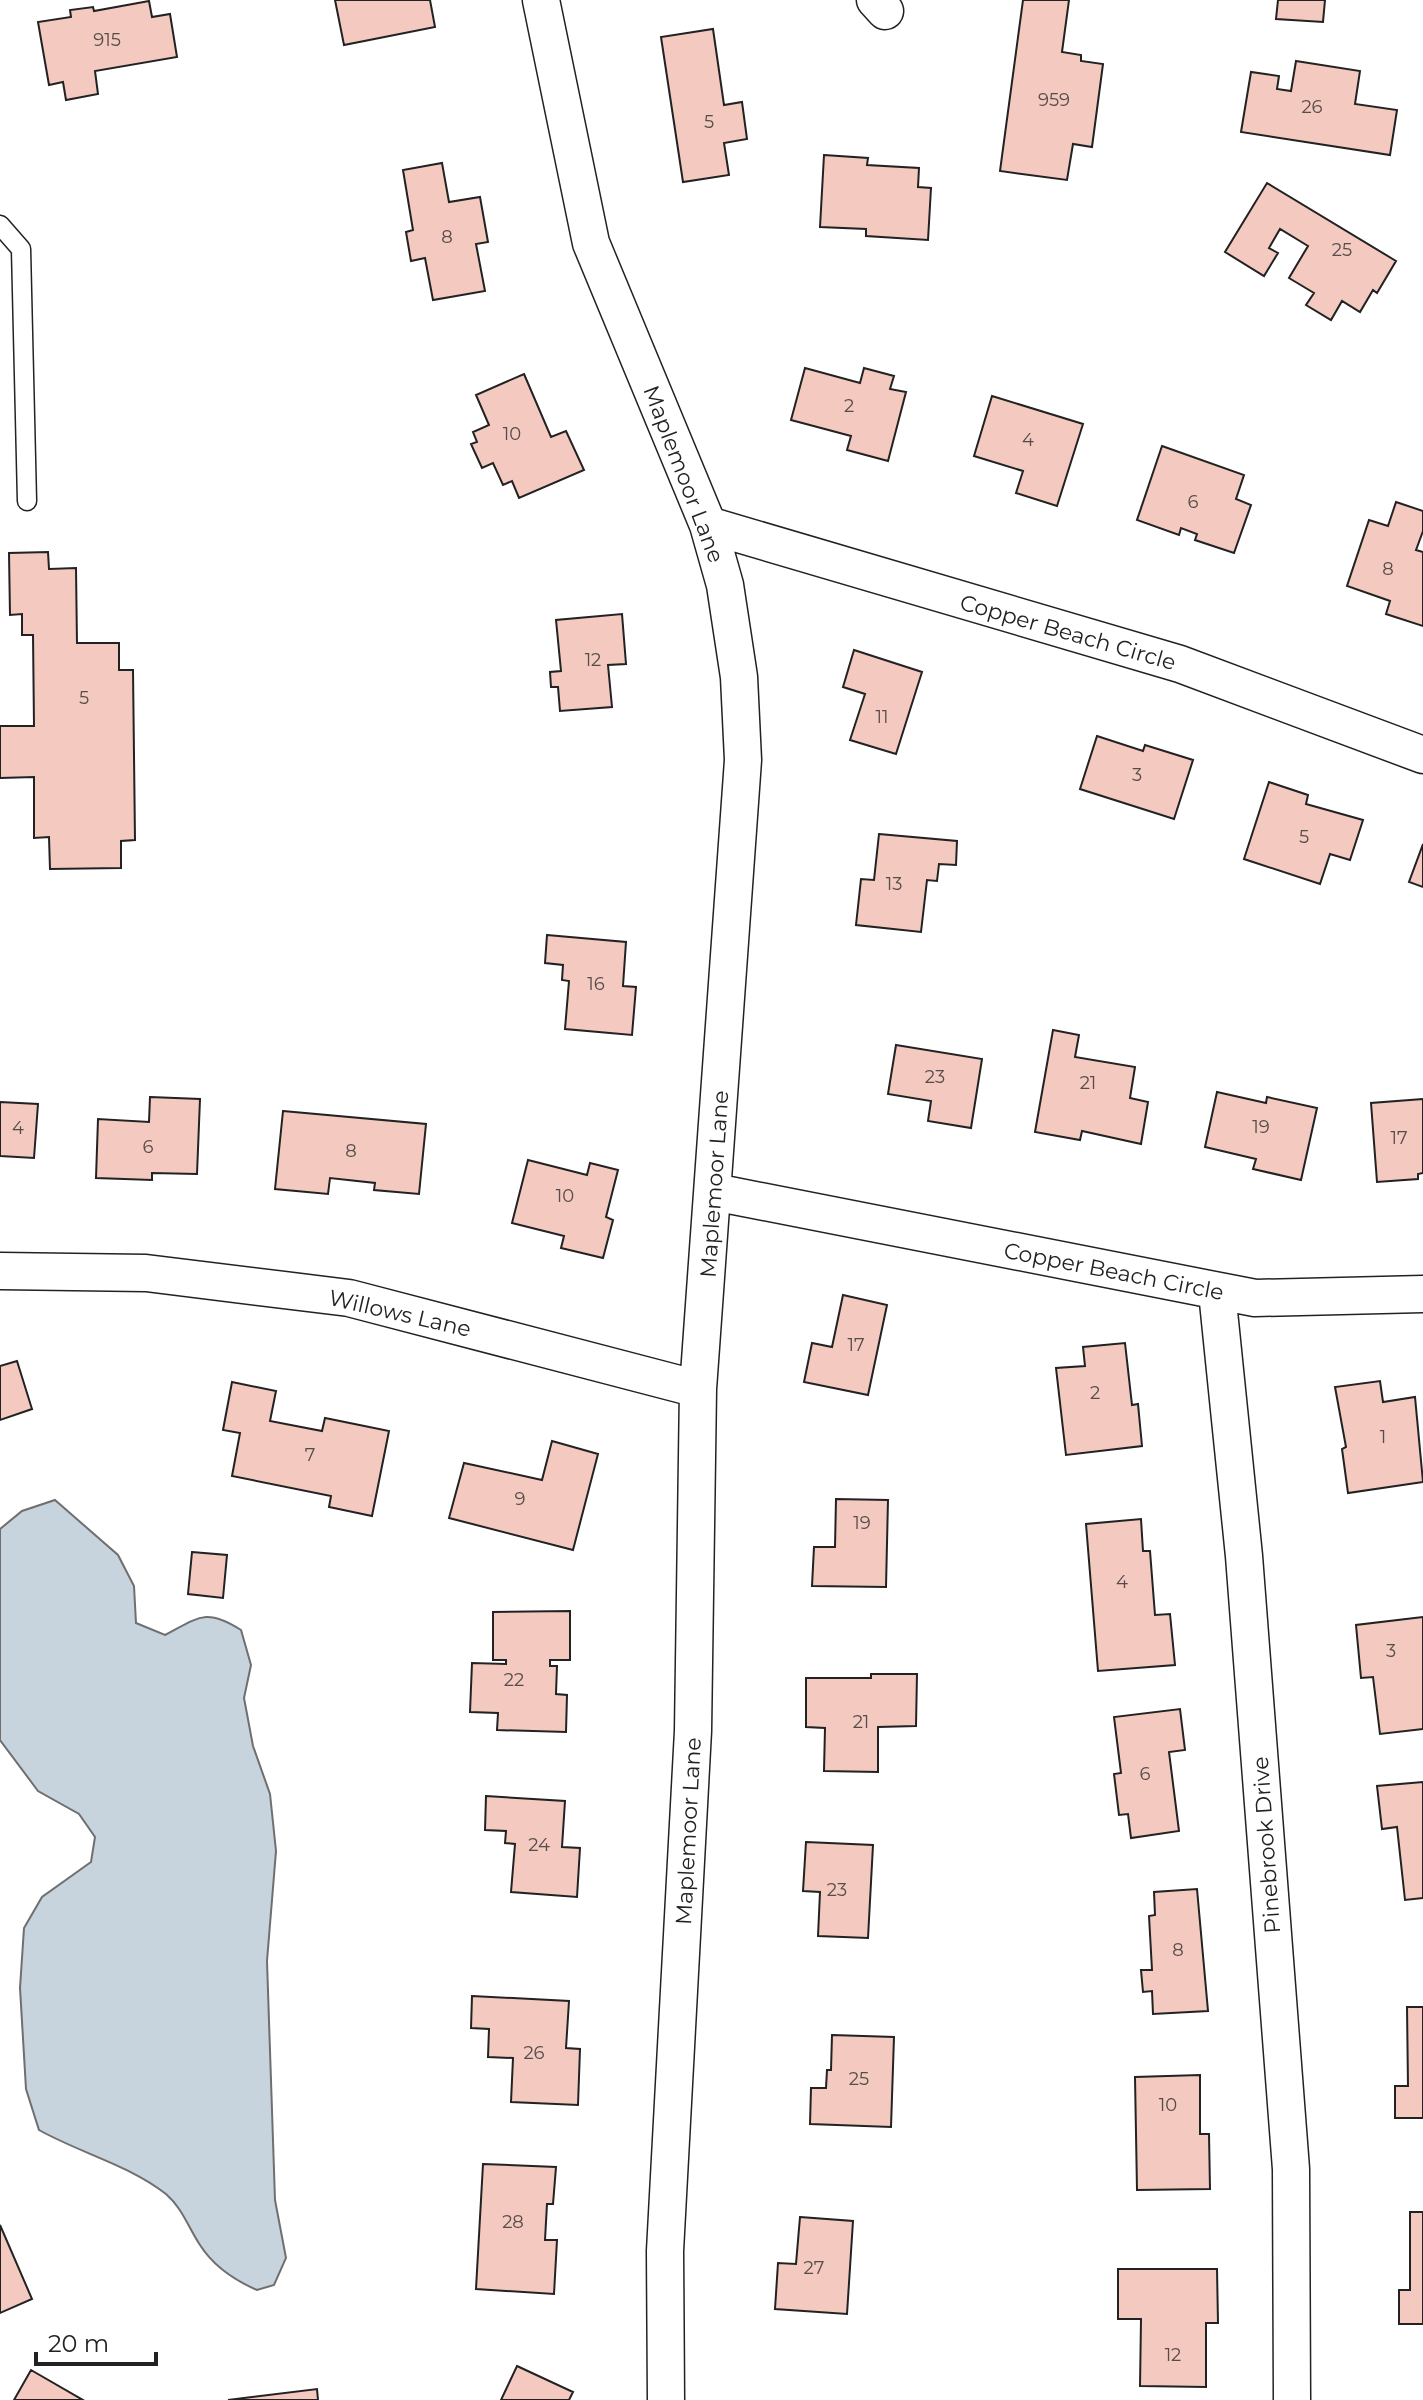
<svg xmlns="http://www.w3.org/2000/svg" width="1423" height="2400" viewBox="0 0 1423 2400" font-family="Montserrat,sans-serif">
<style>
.water{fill:#c7d3dd;stroke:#6f6f6f;stroke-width:2}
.building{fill:#f3c9c0;stroke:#222;stroke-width:2}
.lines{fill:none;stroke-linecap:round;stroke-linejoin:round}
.service-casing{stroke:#222;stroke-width:21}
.minor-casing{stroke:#222;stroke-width:39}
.service{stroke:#fff;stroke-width:18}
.minor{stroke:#fff;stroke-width:36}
.labels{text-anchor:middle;stroke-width:6;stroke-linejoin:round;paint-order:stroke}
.number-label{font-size:18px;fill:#564c4a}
.street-label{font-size:22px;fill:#222;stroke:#fff}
</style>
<rect width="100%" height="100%" fill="#fff"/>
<path class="water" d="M 55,1500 L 118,1555 L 134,1586 L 136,1623 L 165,1635 C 199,1617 206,1608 241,1630 L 251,1665 L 244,1698 L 253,1746 L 270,1794 L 276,1851 L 267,1961 L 275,2200 L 286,2258 L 274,2285 L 257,2290 C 234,2280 214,2267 200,2245 C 188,2227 183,2209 166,2194 C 129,2165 80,2153 39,2130 L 26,2089 L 20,1988 L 24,1928 L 42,1897 L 91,1862 L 95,1837 L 79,1814 L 38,1791 L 0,1740 L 0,1529 L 22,1511 Z"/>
<path class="building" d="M 335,0 L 430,0 L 435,27 L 344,45 Z
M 1023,0 L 1069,0 L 1062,52 L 1081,55 L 1081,61 L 1103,64 L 1092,147 L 1073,144 L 1067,180 L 1000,171 Z
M 1278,0 L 1325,0 L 1323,22 L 1276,19 Z
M 149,1 L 152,17 L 170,14 L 177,57 L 95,71 L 98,94 L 66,100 L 63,82 L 49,85 L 38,22 L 71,17 L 70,10 L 93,7 L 94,11 Z
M 713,29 L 724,105 L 742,102 L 747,139 L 724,143 L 729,175 L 683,182 L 661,37 Z
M 1296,61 L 1360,71 L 1355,104 L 1397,110 L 1390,155 L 1241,132 L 1251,72 L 1279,76 L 1277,89 L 1291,91 Z
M 824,155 L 868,158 L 867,165 L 919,168 L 918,187 L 931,188 L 928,240 L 866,236 L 866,229 L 820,227 Z
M 442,163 L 449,202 L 480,197 L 488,242 L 476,244 L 485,291 L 433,300 L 425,258 L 411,261 L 406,232 L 413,230 L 403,170 Z
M 1267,183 L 1396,261 L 1377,293 L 1373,290 L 1360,312 L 1342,301 L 1331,320 L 1306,305 L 1314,293 L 1289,278 L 1308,246 L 1280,229 L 1269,248 L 1278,253 L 1264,276 L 1225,252 Z
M 805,368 L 860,383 L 864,368 L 894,376 L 890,389 L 906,392 L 888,461 L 847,450 L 851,436 L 791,420 Z
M 524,374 L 551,437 L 566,431 L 584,470 L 519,498 L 512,481 L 503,485 L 493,463 L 482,468 L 471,444 L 477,442 L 473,432 L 489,425 L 476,395 Z
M 992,396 L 1083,424 L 1057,506 L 1016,493 L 1023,471 L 974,456 Z
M 1162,446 L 1244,475 L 1236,499 L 1251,505 L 1234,553 L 1195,540 L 1197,534 L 1181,528 L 1179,535 L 1137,520 Z
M 1396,502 L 1423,511 L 1423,531 L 1416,550 L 1423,552 L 1423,626 L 1386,614 L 1390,601 L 1347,586 L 1369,520 L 1388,526 Z
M 48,552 L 49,569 L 76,568 L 77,643 L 119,643 L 119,670 L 133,670 L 135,840 L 121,841 L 121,868 L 50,869 L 49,837 L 34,838 L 34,777 L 0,778 L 0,726 L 34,726 L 33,635 L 22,635 L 22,614 L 10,615 L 9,553 Z
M 622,614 L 626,664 L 608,665 L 612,707 L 560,711 L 558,687 L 551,687 L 550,672 L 561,671 L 556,620 Z
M 854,650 L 922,672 L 896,754 L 850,740 L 865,694 L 843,687 Z
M 1097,736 L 1143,751 L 1145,745 L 1193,760 L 1174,819 L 1080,789 Z
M 1269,782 L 1308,795 L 1306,804 L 1363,820 L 1350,860 L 1330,854 L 1320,884 L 1244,859 Z
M 879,834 L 957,841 L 956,865 L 939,864 L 937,881 L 927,880 L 921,932 L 856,925 L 861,879 L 874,880 Z
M 1423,844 L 1423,887 L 1409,882 Z
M 547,935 L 626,942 L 623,986 L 636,987 L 632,1035 L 565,1029 L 569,981 L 562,980 L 563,965 L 545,963 Z
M 1053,1030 L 1079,1035 L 1075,1057 L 1135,1067 L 1130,1098 L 1148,1102 L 1141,1144 L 1082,1131 L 1080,1140 L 1035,1132 Z
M 896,1045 L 982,1059 L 971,1128 L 928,1121 L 931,1101 L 888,1094 Z
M 1217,1092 L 1266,1103 L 1267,1097 L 1317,1108 L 1301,1180 L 1253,1169 L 1256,1159 L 1205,1147 Z
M 150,1097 L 200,1099 L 197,1174 L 152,1173 L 152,1180 L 96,1178 L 98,1119 L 149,1122 Z
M 1423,1099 L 1423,1173 L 1418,1174 L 1418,1179 L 1377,1182 L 1371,1103 Z
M 0,1102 L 38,1104 L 34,1158 L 0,1156 Z
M 283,1111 L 426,1124 L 419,1194 L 374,1190 L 375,1183 L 330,1178 L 328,1194 L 275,1189 Z
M 528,1160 L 587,1175 L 590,1163 L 618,1170 L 606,1217 L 613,1220 L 603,1258 L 561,1248 L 564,1236 L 512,1223 Z
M 843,1295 L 887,1305 L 868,1395 L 804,1382 L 812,1343 L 832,1347 Z
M 1125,1343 L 1132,1405 L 1138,1404 L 1142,1446 L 1066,1455 L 1056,1368 L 1085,1366 L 1083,1347 Z
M 17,1361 L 32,1409 L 0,1420 L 0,1366 Z
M 1380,1381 L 1383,1402 L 1415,1397 L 1423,1482 L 1348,1493 L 1342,1449 L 1346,1447 L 1335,1387 Z
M 232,1382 L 276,1391 L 270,1421 L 322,1431 L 325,1418 L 389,1431 L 372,1516 L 329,1507 L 331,1496 L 232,1476 L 240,1433 L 223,1430 Z
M 552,1441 L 598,1454 L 573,1550 L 449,1518 L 464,1463 L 542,1480 Z
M 836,1499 L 888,1500 L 886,1587 L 812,1586 L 814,1547 L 835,1547 Z
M 1141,1519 L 1143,1551 L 1150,1551 L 1155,1615 L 1170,1614 L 1175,1665 L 1098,1671 L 1086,1524 Z
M 192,1552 L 227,1555 L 223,1598 L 188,1594 Z
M 570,1611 L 570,1660 L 550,1660 L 550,1666 L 557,1666 L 556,1694 L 567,1695 L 566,1732 L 497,1730 L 498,1713 L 470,1712 L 472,1663 L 506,1664 L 506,1660 L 493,1660 L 493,1612 Z
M 1423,1617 L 1423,1729 L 1380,1734 L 1373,1677 L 1361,1678 L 1356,1625 Z
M 871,1674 L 917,1674 L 916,1726 L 878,1727 L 878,1772 L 824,1771 L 825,1728 L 806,1727 L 806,1678 L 871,1678 Z
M 1180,1709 L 1185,1750 L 1169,1752 L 1179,1831 L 1131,1838 L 1128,1814 L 1119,1815 L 1114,1774 L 1121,1773 L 1114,1717 Z
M 1423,1782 L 1423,1898 L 1405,1900 L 1397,1827 L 1382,1829 L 1377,1786 Z
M 486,1796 L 565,1801 L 562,1847 L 580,1848 L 577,1897 L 511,1892 L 515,1844 L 505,1843 L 506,1831 L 485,1830 Z
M 806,1842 L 873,1845 L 868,1938 L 818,1936 L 820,1892 L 803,1891 Z
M 1197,1889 L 1208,2011 L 1153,2014 L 1152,1991 L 1143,1992 L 1141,1970 L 1152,1970 L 1149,1916 L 1155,1915 L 1154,1892 Z
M 472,1996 L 569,2001 L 566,2048 L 580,2049 L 578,2105 L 511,2102 L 513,2058 L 488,2057 L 489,2029 L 471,2028 Z
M 1407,2007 L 1423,2007 L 1423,2118 L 1395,2118 L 1395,2086 L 1408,2086 Z
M 832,2035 L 894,2037 L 891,2127 L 810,2124 L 811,2088 L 826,2088 L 827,2070 L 831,2070 Z
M 1200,2075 L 1200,2134 L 1209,2134 L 1210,2189 L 1137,2190 L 1135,2077 Z
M 483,2164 L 556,2167 L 553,2204 L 547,2204 L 545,2240 L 557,2240 L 554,2294 L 476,2289 Z
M 1410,2212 L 1423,2212 L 1423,2324 L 1399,2324 L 1399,2290 L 1410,2290 Z
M 800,2217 L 853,2221 L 847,2314 L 775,2309 L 778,2263 L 796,2264 Z
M 0,2225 L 32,2299 L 0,2313 Z
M 1118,2269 L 1217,2269 L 1218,2323 L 1206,2323 L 1206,2387 L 1140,2386 L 1141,2319 L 1118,2319 Z
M 517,2366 L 573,2392 L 569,2400 L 501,2400 Z
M 31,2370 L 83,2400 L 14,2400 Z
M 317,2389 L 318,2400 L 228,2400 Z"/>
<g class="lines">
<g class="service-casing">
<path id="service" d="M 0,225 L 21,249 L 27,501"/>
</g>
<g class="minor-casing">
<path id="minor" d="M 541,0 L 591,243 L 708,525 L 725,585 L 739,677 L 743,760 L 698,1389 L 693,1731 L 665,2251 L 666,2400
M 875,0 L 885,11
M 708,525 L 1180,664 L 1423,755
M 714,1192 L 1255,1298 L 1423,1294
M 0,1271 L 146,1273 L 349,1298 L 698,1389
M 1217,1292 L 1244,1556 L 1291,2169 L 1292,2400"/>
</g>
<use href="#service" class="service"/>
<use href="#minor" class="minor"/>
</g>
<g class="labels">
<g class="number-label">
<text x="107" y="46">915</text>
<text x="1054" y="106">959</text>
<text x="1312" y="113">26</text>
<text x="709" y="128">5</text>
<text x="447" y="243">8</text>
<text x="1342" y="256">25</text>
<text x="849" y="412">2</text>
<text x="512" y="440">10</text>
<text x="1028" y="446">4</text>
<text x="1193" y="508">6</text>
<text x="1388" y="575">8</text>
<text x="593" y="666">12</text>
<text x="84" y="704">5</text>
<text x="882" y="723">11</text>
<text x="1137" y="781">3</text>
<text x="1304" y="843">5</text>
<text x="894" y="890">13</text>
<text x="596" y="990">16</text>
<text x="935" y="1083">23</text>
<text x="1088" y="1089">21</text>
<text x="1261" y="1133">19</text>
<text x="18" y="1134">4</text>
<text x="1399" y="1144">17</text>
<text x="148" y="1153">6</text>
<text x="351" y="1157">8</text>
<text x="565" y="1202">10</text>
<text x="856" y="1351">17</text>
<text x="1095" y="1399">2</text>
<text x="1383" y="1443">1</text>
<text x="310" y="1461">7</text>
<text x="520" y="1505">9</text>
<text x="862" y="1529">19</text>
<text x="1122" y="1588">4</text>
<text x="1391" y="1657">3</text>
<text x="514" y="1686">22</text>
<text x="861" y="1728">21</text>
<text x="1145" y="1780">6</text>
<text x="539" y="1851">24</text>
<text x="837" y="1896">23</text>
<text x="1178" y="1956">8</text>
<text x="534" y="2059">26</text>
<text x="859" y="2085">25</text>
<text x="1168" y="2111">10</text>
<text x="513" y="2228">28</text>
<text x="814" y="2274">27</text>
<text x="1173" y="2361">12</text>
</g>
<g class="street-label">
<text transform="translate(684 474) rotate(69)" y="8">Maplemoor Lane</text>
<text transform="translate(1068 632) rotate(16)" y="8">Copper Beach Circle</text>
<text transform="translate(714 1184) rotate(-86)" y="8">Maplemoor Lane</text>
<text transform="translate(1114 1271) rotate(11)" y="8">Copper Beach Circle</text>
<text transform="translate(400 1313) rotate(13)" y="8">Willows Lane</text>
<text transform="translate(688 1831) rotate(-87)" y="8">Maplemoor Lane</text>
<text transform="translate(1266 1845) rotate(-94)" y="8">Pinebrook Drive</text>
</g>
</g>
<path d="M36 2352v12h120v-12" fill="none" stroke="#222222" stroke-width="4"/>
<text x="48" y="2352" font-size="24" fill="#222222" stroke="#ffffff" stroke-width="6" paint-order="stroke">20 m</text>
</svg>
